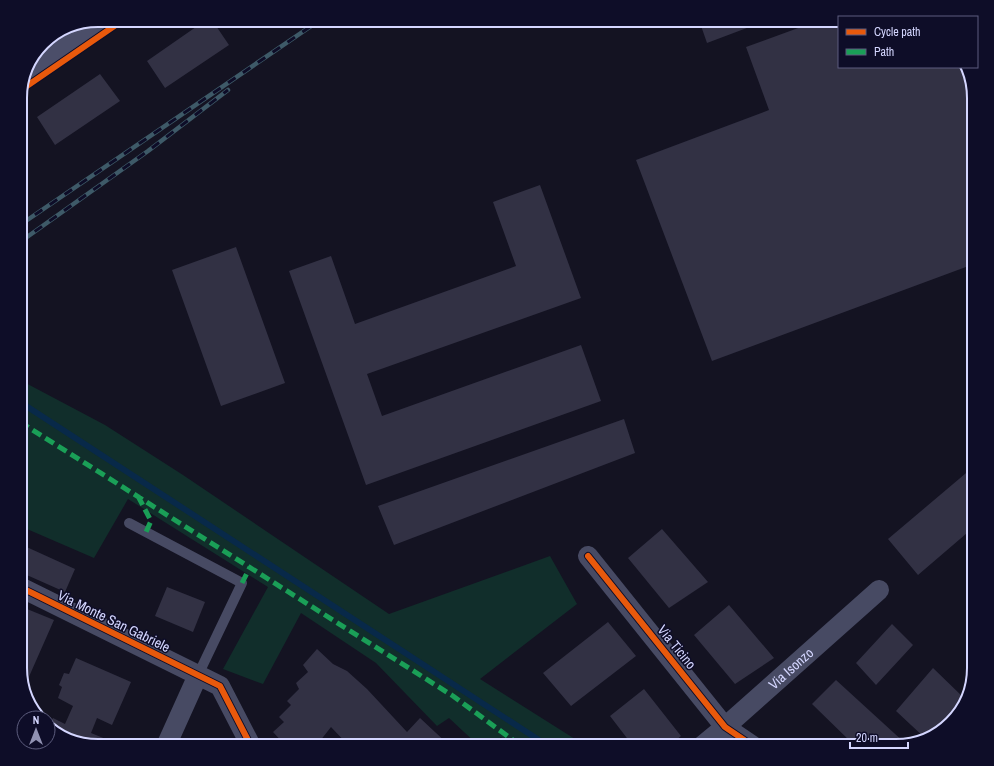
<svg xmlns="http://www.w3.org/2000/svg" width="994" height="766" viewBox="0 0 994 766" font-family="'Archivo Narrow',sans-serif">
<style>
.green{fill:#112e2b}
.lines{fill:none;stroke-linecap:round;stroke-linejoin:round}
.stream{stroke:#082949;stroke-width:6}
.building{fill:#323144}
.service{stroke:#474a63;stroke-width:10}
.minor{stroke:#474a63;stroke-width:20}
.secondary{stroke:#4b4e69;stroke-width:22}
.rail-casing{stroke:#3e5a68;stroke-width:4.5}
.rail{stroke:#0e0d28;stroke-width:3;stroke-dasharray:9;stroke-linecap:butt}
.quiet{stroke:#1a9f57;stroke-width:5;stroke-dasharray:10 5;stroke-linecap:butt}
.cycleway-casing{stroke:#0e0d28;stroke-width:8}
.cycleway{stroke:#e8590c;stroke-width:6}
.labels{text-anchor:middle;stroke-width:3;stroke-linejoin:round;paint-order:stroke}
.street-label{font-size:14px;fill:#d4d6ff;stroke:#0e0d28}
.rim{fill:none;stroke:#d4d6ff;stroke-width:2}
</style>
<rect width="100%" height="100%" fill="#141322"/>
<path class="green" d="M 20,380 L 105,425 L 183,475 L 389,614 L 550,556 L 577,604 L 480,679 L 586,746 L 510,746 L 501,737 L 491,746 L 479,746 L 449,718 L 437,726 L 376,663 L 301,613 L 263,684 L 223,669 L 268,587 L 128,499 L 94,558 L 20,526 Z"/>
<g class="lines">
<path class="stream" d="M 20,402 L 548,746"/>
</g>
<path class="building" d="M 206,20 L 212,20 L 229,45 L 165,88 L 147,61 Z
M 699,20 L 768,20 L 707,43 Z
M 820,20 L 839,20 L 839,67 L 967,67 L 974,98 L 974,264 L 712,361 L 636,160 L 769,110 L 746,47 Z
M 100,74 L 120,101 L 55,145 L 37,117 Z
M 540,185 L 581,298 L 367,374 L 382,416 L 581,345 L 601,401 L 366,485 L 289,271 L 331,256 L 355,324 L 516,266 L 493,202 Z
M 236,247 L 285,383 L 221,406 L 172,270 Z
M 624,419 L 635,453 L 394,545 L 378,506 Z
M 972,468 L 974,470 L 974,527 L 918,575 L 888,539 Z
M 662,529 L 708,582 L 669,608 L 628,558 Z
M 20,544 L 75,569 L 65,592 L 20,572 Z
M 167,587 L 205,602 L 193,632 L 155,616 Z
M 729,605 L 774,658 L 735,684 L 694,635 Z
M 27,609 L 54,620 L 24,688 L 20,673 L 20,626 Z
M 608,622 L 636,656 L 571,706 L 543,673 Z
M 892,624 L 913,645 L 876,685 L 856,663 Z
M 317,649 L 333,664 L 347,671 L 367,689 L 407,732 L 420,718 L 450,746 L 349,746 L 331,727 L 316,746 L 286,746 L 273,732 L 284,722 L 279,717 L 291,705 L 287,701 L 299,689 L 296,683 L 308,672 L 303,665 Z
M 76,658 L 131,682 L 112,725 L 97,718 L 91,733 L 123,746 L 98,746 L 53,730 L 48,727 L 53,718 L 65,724 L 73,706 L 58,698 L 62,687 L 59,685 L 64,673 L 69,674 Z
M 933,668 L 964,698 L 960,709 L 944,727 L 930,738 L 926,739 L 896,711 Z
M 836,680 L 906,744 L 896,746 L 850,746 L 852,743 L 812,704 Z
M 644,689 L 681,736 L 669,746 L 633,746 L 610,716 Z
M 195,739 L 211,746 L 192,746 Z"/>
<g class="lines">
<path class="service" d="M 129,523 L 242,583 L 198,675"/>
<g class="minor">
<path d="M 588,556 L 725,727 L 753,746"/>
<path d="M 20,587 L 220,686 L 251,746"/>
<path d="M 166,746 L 198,675"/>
<path id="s1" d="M 702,746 L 725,727 L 879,590"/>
</g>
<path class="secondary" d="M 26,71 L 101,20"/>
<g class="rail-casing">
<path id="rail" d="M 20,225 L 320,20
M 20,242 L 148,151 L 228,90"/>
</g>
<use href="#rail" class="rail"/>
<path class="quiet" d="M 20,422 L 453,696 L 521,746
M 138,496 L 151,521 L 146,532
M 242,583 L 250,567"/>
<g class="cycleway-casing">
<path id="cycleway" d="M 21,90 L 123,20
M 588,556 L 725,727 L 753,746
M 20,587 L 220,686 L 251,746"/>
</g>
<use href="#cycleway" class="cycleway"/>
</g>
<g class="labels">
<g class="street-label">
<text transform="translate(114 621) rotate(26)" y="5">Via Monte San Gabriele</text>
<text transform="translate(677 647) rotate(51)" y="5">Via Ticino</text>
<text dy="5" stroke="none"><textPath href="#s1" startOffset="118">Via Isonzo</textPath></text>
</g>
</g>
<path d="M0 0H994V766H0ZM98 27H896A71 71 0 0 1 967 98V668A71 71 0 0 1 896 739H98A71 71 0 0 1 27 668V98A71 71 0 0 1 98 27Z" fill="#0e0d28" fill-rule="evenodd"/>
<path class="rim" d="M98 27H896A71 71 0 0 1 967 98V668A71 71 0 0 1 896 739H98A71 71 0 0 1 27 668V98A71 71 0 0 1 98 27Z"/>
<rect x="838" y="16" width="140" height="52" fill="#0e0d28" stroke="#5d5d7e"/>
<rect x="846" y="29" width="20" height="6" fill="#e8590c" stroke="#5d5d7e"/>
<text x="874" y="36" font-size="12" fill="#d4d6ff">Cycle path</text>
<rect x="846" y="49" width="20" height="6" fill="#1a9f57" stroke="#5d5d7e"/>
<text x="874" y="56" font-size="12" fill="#d4d6ff">Path</text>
<g transform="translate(36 730)"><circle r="19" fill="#0e0d28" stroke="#5d5d7e"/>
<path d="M0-3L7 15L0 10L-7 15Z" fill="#9192b2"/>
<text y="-6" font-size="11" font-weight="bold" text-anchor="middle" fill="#d4d6ff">N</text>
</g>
<path d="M850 742v6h58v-6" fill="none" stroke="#d4d6ff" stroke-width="2"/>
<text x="856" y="742" font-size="12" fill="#d4d6ff" stroke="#0e0d28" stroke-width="3" paint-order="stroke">20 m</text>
</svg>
